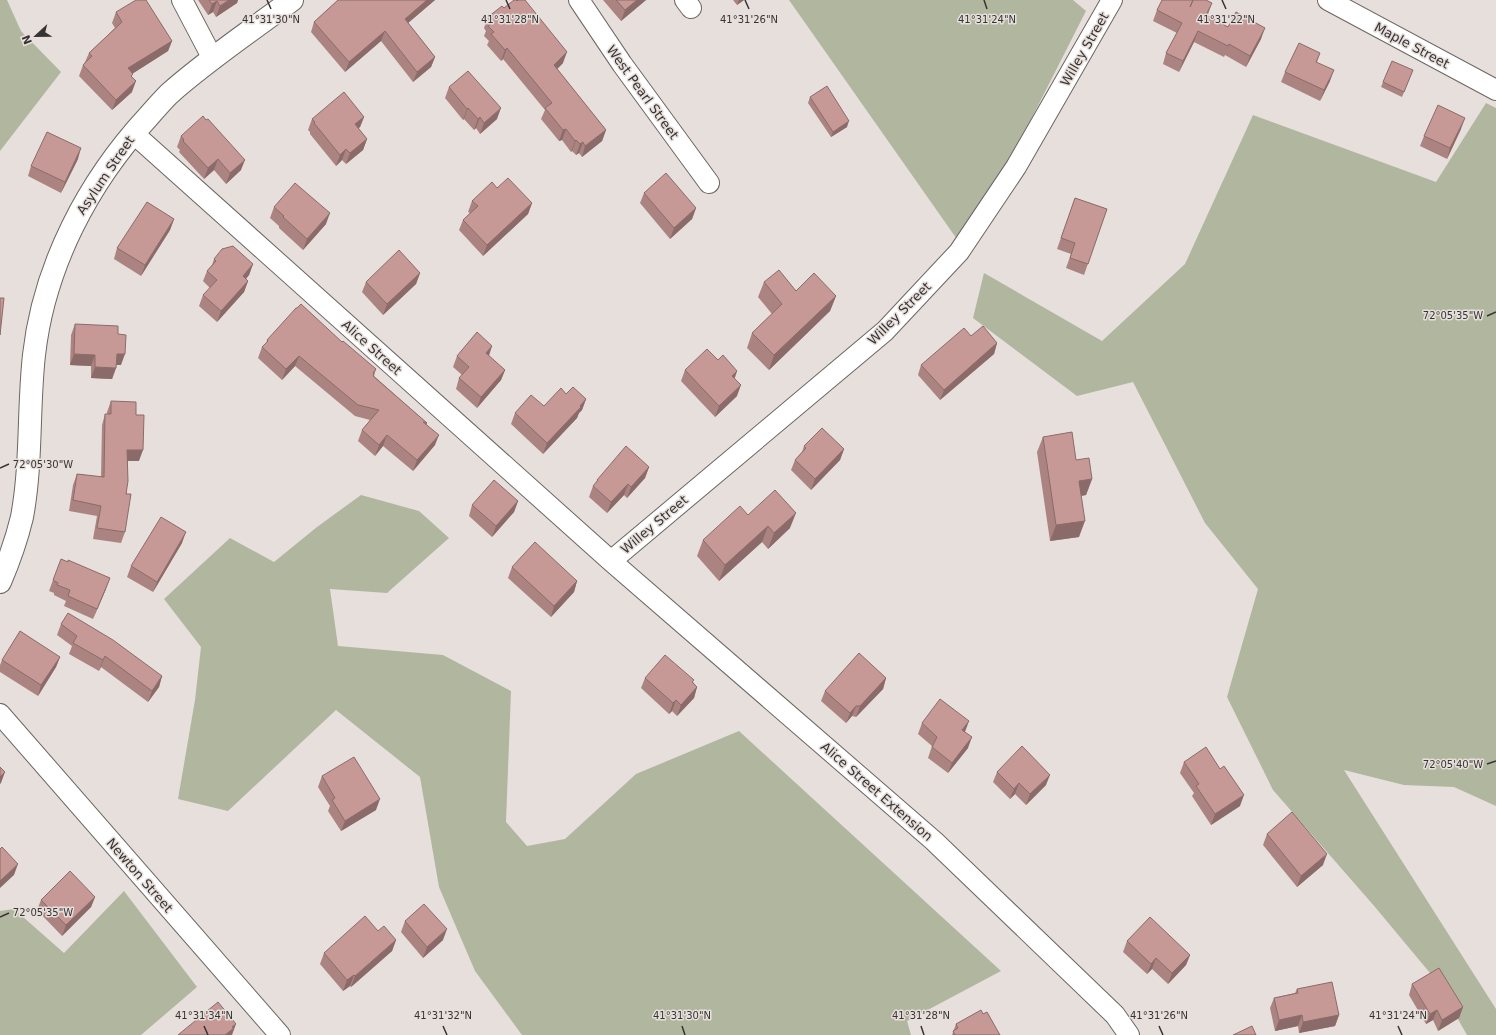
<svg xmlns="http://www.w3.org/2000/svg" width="1496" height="1035" viewBox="0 0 1496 1035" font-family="'DejaVu Sans',sans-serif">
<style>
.green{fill:#b1b69e}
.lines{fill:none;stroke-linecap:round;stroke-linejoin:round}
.street-casing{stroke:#6c6663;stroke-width:22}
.secondary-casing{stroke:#6c6663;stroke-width:24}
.street{stroke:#fff;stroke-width:20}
.secondary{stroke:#fff;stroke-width:22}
.wall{fill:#ab8481}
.shaded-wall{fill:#8b6b69}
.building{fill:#c79996;stroke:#8b6b69}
.ticks{fill:none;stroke:#363432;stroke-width:1.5}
.labels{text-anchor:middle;stroke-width:3;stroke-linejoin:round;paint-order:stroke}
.street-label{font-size:13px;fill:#363432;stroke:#e7dfdc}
.ticks-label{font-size:10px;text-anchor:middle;fill:#363432;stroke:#e7dfdc;stroke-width:3;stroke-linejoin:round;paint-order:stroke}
</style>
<rect width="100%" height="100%" fill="#e7dfdc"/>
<path class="green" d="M 0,0 L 7,0 L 21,31 L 61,72 L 0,151 Z
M 789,0 L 1073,0 L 1086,11 L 1020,141 L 959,242 Z
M 1486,103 L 1496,108 L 1496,806 L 1454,787 L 1404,785 L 1344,770 L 1496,1009 L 1496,1035 L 1467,1035 L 1435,979 L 1375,907 L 1273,790 L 1227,697 L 1258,589 L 1205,523 L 1133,382 L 1077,396 L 973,318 L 984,273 L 1102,341 L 1185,264 L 1253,115 L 1436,182 Z
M 361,495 L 419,511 L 449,538 L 387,593 L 330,589 L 338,646 L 443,655 L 511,691 L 506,822 L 527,846 L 565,839 L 636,774 L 739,731 L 1001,971 L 907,1021 L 911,1035 L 522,1035 L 475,971 L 439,887 L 420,777 L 336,710 L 228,811 L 178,799 L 195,700 L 201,647 L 164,599 L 230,538 L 274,562 L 317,527 Z
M 124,891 L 197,987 L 141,1035 L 0,1035 L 0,911 L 14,909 L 64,953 Z"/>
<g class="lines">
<g class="street-casing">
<path id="street" d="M 182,0 L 213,59
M 579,0 L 622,64 L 709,183
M 685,0 L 691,8
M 1328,0 L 1496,90
M 133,133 L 611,561 L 934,841 L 1115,1015 L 1129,1035
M 611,561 L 885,331 L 959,252 L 1016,167 L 1112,0
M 0,714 L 280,1035"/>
</g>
<g class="secondary-casing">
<path id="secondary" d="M 0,582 C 9,561 17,538 22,517 C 32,463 28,409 34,355 C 44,266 88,182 148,117 C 155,109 162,101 169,94 C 207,60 251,31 292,0"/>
</g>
<use href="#street" class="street"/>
<use href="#secondary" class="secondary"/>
</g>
<path class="wall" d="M 198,0 L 238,0 L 237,3 L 216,17 L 213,12 L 208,15 Z
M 338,0 L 435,0 L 408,23 L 435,57 L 431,67 L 413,82 L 381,41 L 345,72 L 311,32 L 314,22 Z
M 603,0 L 646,0 L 621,21 Z
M 733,0 L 744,0 L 737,5 Z
M 504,8 L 563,63 L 557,69 L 606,130 L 602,141 L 582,157 L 579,153 L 576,155 L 572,151 L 571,152 L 562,140 L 559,141 L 541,119 L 545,110 L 503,59 L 501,61 L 487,45 L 489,41 L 484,36 L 486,31 L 484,28 L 488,17 Z
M 1157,10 L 1207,16 L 1228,27 L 1261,39 L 1246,67 L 1225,55 L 1224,57 L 1194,42 L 1179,72 L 1163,64 L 1166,53 L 1177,33 L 1153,21 Z
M 116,12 L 172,41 L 168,51 L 132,74 L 132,92 L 112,110 L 79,76 L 83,65 L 85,62 L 89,53 L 115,28 L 112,23 Z
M 1320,53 L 1317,62 L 1330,81 L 1320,101 L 1281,82 L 1285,72 Z
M 1413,70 L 1402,97 L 1381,87 L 1383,82 Z
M 449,87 L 497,119 L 480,134 L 476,128 L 474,130 L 464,119 L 463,120 L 445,98 Z
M 810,97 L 847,127 L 831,137 L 808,103 Z
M 364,117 L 360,127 L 358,128 L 367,139 L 363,150 L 346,164 L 342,160 L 336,166 L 310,134 L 310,132 L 308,130 L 312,119 Z
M 1461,129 L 1447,159 L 1420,146 L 1424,136 Z
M 181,136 L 241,170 L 226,184 L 214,170 L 204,179 L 179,152 L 180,150 L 177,147 Z
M 78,159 L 61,193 L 28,176 L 31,166 Z
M 497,188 L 532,203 L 528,214 L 483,256 L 459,230 L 463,220 L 470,213 L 468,212 L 472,201 Z
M 644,193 L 696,208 L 692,219 L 670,239 L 640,203 Z
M 1075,198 L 1107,209 L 1084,275 L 1066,268 L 1071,254 L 1057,249 Z
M 274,207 L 326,224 L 303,250 L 279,228 L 279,226 L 270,218 Z
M 174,219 L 170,230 L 141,276 L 114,259 L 117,248 Z
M 214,259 L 253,264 L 249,275 L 246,279 L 248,281 L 244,292 L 217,322 L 199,306 L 203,295 L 210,288 L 203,281 L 207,271 L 212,265 Z
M 420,273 L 416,284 L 383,315 L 362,292 L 366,282 Z
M 764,282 L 796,291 L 836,296 L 830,311 L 769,370 L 747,348 L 752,333 L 772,314 L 758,297 Z
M 75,324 L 118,334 L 121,365 L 116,365 L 116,368 L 112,379 L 91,378 L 91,366 L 70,365 L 71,335 Z
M 971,336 L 997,343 L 994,354 L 940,400 L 918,375 L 921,365 Z
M 267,340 L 342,342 L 376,369 L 374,376 L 427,423 L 427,425 L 435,445 L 413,471 L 383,446 L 375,456 L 358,441 L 362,430 L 370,420 L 355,416 L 295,366 L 282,380 L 258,358 L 262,347 L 266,344 Z
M 492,346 L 489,356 L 505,370 L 501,380 L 477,408 L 456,389 L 459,378 L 462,375 L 453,367 L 457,356 Z
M 718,360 L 737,371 L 735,378 L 737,396 L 715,417 L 681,381 L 685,370 Z
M 566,394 L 586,399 L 582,410 L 579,413 L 577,418 L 543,454 L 511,424 L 515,413 L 544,406 Z
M 111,401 L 136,415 L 139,461 L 128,461 L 125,532 L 121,543 L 93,539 L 97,516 L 69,511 L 73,485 L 77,474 L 101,477 L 102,425 L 105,414 L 107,414 L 107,412 Z
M 1043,437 L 1076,460 L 1092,479 L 1086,495 L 1081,496 L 1079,537 L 1050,541 L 1037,452 Z
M 804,446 L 844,449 L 840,460 L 811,490 L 791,470 L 795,460 L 802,452 Z
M 649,467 L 645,478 L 627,498 L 624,495 L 607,513 L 589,497 L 593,486 L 596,484 L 597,480 Z
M 518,501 L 514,512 L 492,537 L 469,516 L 472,505 Z
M 748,515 L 790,528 L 768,549 L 762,542 L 719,581 L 697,556 L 703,540 Z
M 182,543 L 153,592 L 127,577 L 131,566 Z
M 512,567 L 577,581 L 574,592 L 551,617 L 508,578 Z
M 53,580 L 106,589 L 93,619 L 64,606 L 66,601 L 54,595 L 54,593 L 49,591 Z
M 61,624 L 162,676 L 159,687 L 148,702 L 101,667 L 99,671 L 69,654 L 72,646 L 57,635 Z
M 60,657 L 56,667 L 38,696 L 0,672 L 0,665 L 2,660 Z
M 645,678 L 693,682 L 697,687 L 694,698 L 677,716 L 672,711 L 669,714 L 641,688 Z
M 886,678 L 883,689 L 856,717 L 852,716 L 846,723 L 821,701 L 825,691 Z
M 922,723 L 964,732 L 968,748 L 948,773 L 928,758 L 932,746 L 918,734 Z
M 1184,762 L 1240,806 L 1211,825 L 1192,796 L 1194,793 L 1180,773 Z
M 997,772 L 1046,785 L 1026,805 L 1015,794 L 1010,799 L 993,782 Z
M 322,776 L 376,810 L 341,831 L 328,811 L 330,806 L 318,787 Z
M 1267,834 L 1323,865 L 1297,887 L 1263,845 Z
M 95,897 L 91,907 L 62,936 L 37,910 L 41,900 Z
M 405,921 L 443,940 L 423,958 L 401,932 Z
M 378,931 L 396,940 L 392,951 L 351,987 L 350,986 L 343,991 L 320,964 L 324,953 Z
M 1127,941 L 1190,955 L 1186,965 L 1168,984 L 1152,969 L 1147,974 L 1123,952 Z
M 1412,984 L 1463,1007 L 1459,1018 L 1438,1031 L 1433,1020 L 1426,1024 L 1409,995 Z
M 1297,989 L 1339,1015 L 1335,1026 L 1299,1033 L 1298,1026 L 1275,1031 L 1270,1008 L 1274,998 L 1295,993 Z
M 983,1014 L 1000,1035 L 952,1035 L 956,1024 Z"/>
<path class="shaded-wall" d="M 229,0 L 238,0 L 237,3 L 216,17 L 220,6 Z
M 427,0 L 435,0 L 401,29 L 405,19 Z
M 637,0 L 646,0 L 621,21 L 625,10 Z
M 739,0 L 744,0 L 737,5 Z
M 217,1 L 213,12 L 208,15 L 212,4 Z
M 1212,3 L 1208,14 L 1202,26 L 1206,15 Z
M 1265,28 L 1261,39 L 1246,67 L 1250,56 Z
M 385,31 L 381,41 L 345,72 L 349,62 Z
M 1198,31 L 1194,42 L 1179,72 L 1183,61 Z
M 172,41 L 168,51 L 124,79 L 128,68 Z
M 507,48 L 503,59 L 501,61 L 505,50 Z
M 567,52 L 563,63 L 550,76 L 554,65 Z
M 435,57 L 431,67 L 413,82 L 417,72 Z
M 1334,70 L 1330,81 L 1320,101 L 1324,90 Z
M 136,81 L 132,92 L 112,110 L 116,100 Z
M 468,108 L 464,119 L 463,120 L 467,109 Z
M 501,108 L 497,119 L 480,134 L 484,123 Z
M 364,117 L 360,127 L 351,135 L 355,124 Z
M 480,117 L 476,128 L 474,130 L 478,119 Z
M 1465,118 L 1461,129 L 1447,159 L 1450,148 Z
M 849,121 L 847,127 L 831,137 L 833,132 Z
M 566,129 L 562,140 L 559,141 L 563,130 Z
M 606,130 L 602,141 L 582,157 L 585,146 Z
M 367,139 L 363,150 L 346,164 L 350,153 Z
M 576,140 L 572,151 L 571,152 L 575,141 Z
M 583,142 L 579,153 L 576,155 L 580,144 Z
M 81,148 L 78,159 L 61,193 L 65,182 Z
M 346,149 L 342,160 L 336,166 L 340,155 Z
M 218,159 L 214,170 L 204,179 L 208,168 Z
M 245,160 L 241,170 L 226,184 L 230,173 Z
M 532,203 L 528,214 L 483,256 L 487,245 Z
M 696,208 L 692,219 L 670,239 L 674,228 Z
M 330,213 L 326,224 L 303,250 L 307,239 Z
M 174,219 L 170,230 L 141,276 L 145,265 Z
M 253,264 L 249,275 L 239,287 L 243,276 Z
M 420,273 L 416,284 L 383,315 L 387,304 Z
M 248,281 L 244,292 L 217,322 L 221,311 Z
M 836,296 L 830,311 L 769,370 L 774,355 Z
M 997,343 L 994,354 L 940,400 L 944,390 Z
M 492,346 L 488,357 L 486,353 Z
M 74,354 L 95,355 L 91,366 L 70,365 Z
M 117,354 L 125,354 L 121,365 L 113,365 Z
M 299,356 L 295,366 L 282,380 L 286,369 Z
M 95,367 L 116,368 L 112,379 L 91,378 Z
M 505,370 L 501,380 L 477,408 L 481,397 Z
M 737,371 L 733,381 L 732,376 Z
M 741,385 L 737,396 L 715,417 L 719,406 Z
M 586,399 L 582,410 L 579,413 L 577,418 L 543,454 L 547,443 Z
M 387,435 L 383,446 L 375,456 L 379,445 Z
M 439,435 L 435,445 L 413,471 L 417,460 Z
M 844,449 L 840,460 L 811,490 L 815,479 Z
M 127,450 L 143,450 L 139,461 L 124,461 Z
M 649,467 L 645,478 L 627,498 L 631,487 Z
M 1092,479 L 1086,495 L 1074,497 L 1079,481 Z
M 628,484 L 624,495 L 607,513 L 611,502 Z
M 518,501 L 514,512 L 492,537 L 496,526 Z
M 796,513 L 790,528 L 768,549 L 774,533 Z
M 1085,521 L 1079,537 L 1050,541 L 1056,525 Z
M 768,526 L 762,542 L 719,581 L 725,565 Z
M 186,532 L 182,543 L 153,592 L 157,582 Z
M 110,578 L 106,589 L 93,619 L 97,609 Z
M 577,581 L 574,592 L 551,617 L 554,606 Z
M 105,656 L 101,667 L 99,671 L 103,660 Z
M 60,657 L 56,667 L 38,696 L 41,685 Z
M 162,676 L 159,687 L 148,702 L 152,691 Z
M 886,678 L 883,689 L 856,717 L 860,706 Z
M 697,687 L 694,698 L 677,716 L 681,705 Z
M 676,700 L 672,711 L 669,714 L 673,703 Z
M 856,706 L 852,716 L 846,723 L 850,713 Z
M 969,721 L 965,732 L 958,741 L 962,730 Z
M 972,737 L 968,748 L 948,773 L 952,763 Z
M 5,772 L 1,783 L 0,784 L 0,777 Z
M 1050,775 L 1046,785 L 1026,805 L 1030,794 Z
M 1019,783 L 1015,794 L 1010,799 L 1014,789 Z
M 1244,795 L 1240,806 L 1211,825 L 1215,814 Z
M 380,799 L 376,810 L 341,831 L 345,821 Z
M 1327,854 L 1323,865 L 1297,887 L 1301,876 Z
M 18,864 L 14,875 L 0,888 L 0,881 Z
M 95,897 L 91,907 L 62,936 L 66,925 Z
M 447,929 L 443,940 L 423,958 L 427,947 Z
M 396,940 L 392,951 L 351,987 L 355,976 Z
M 1190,955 L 1186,965 L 1168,984 L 1172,973 Z
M 1156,958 L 1152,969 L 1147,974 L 1151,964 Z
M 354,975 L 350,986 L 343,991 L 347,980 Z
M 1463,1007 L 1459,1018 L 1438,1031 L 1442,1020 Z
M 1437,1010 L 1433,1020 L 1426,1024 L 1430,1014 Z
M 1302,1015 L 1298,1026 L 1275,1031 L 1279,1020 Z
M 1339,1015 L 1335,1026 L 1299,1033 L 1303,1022 Z
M 236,1024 L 232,1035 L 225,1035 L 232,1027 Z"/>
<path class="building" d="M 136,0 L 146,0 L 172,41 L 128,68 L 133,74 L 131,76 L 136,81 L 116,100 L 83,65 L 92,56 L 89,53 L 122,22 L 116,12 Z
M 209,0 L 229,0 L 220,6 L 217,1 L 212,4 Z
M 338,0 L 427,0 L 405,19 L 435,57 L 417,72 L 385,31 L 349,62 L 314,22 Z
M 514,0 L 516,0 L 517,1 L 518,0 L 525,0 L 567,52 L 554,65 L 606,130 L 585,146 L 583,142 L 580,144 L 576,140 L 575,141 L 566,129 L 563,130 L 545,108 L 552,103 L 507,48 L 505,50 L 491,34 L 494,32 L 488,26 L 492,23 L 488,17 L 502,6 L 504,8 Z
M 616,0 L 637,0 L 625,10 Z
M 1162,0 L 1193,0 L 1190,7 L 1193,0 L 1206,0 L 1212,3 L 1206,15 L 1228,27 L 1236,12 L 1265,28 L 1250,56 L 1229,44 L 1228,46 L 1198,31 L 1183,61 L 1166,53 L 1182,23 L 1157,10 Z
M 1299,43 L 1320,53 L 1316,62 L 1334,70 L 1324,90 L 1285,72 Z
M 1392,61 L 1413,70 L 1404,92 L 1383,82 Z
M 468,71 L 501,108 L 484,123 L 480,117 L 478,119 L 468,108 L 467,109 L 449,87 Z
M 827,86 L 849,121 L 833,132 L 810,97 Z
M 344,92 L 364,117 L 355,124 L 367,139 L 350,153 L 346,149 L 340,155 L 314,123 L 315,122 L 312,119 Z
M 1438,105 L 1465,118 L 1450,148 L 1424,136 Z
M 203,116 L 206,120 L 208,119 L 245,160 L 230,173 L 218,159 L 208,168 L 183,141 L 184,140 L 181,136 Z
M 47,132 L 81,148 L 65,182 L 31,166 Z
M 666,173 L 696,208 L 674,228 L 644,193 Z
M 508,178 L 532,203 L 487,245 L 463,220 L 478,206 L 472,201 L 492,182 L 497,188 Z
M 295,183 L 330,213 L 307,239 L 283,217 L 284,216 L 274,207 Z
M 1075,198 L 1107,209 L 1088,264 L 1070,258 L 1075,243 L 1061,238 Z
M 147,202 L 174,219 L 145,265 L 117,248 Z
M 233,246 L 253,264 L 243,276 L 248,281 L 221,311 L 203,295 L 217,280 L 207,271 L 216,261 L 214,259 L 222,249 Z
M 399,250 L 420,273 L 387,304 L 366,282 Z
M 779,270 L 796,291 L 814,273 L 836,296 L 774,355 L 752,333 L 782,304 L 764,282 Z
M 0,298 L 4,298 L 0,335 Z
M 301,304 L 342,342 L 343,341 L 376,369 L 373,373 L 374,374 L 373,376 L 427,423 L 423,422 L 439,435 L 417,460 L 387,435 L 379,445 L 362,430 L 379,410 L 358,405 L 299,356 L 286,369 L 262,347 L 268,341 L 267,340 L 296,308 L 297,308 Z
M 75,324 L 118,326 L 118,334 L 126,335 L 125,354 L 117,354 L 116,368 L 95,367 L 95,355 L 74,354 Z
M 983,326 L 997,343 L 944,390 L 921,365 L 964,328 L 971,336 Z
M 477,332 L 492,346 L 486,353 L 505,370 L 481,397 L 459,378 L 469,367 L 457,356 Z
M 707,349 L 718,360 L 723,355 L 737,371 L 732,376 L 741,385 L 719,406 L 685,370 Z
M 573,387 L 586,399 L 580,406 L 581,407 L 547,443 L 515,413 L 531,395 L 544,406 L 561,388 L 566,394 Z
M 111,401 L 136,402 L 136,415 L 144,415 L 143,450 L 127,450 L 128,481 L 126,494 L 131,494 L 125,532 L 97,528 L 101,506 L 73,500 L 77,474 L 104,477 L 105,414 L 111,414 Z
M 822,428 L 844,449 L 815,479 L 795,460 L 806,448 L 804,446 Z
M 1072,432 L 1076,460 L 1089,458 L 1092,479 L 1079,481 L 1085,521 L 1056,525 L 1043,437 Z
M 626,446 L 649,467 L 631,487 L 628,484 L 611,502 L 593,486 L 598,480 L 597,480 Z
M 494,480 L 518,501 L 496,526 L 472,505 Z
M 775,490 L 796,513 L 774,533 L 768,526 L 725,565 L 703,540 L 740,506 L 748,515 Z
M 161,517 L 186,532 L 157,582 L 131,566 Z
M 535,542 L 577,581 L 554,606 L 512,567 Z
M 61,559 L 68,562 L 68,560 L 110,578 L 97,609 L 68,596 L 70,590 L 57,585 L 58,583 L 53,580 Z
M 68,613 L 113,640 L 162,676 L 152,691 L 105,656 L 103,660 L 73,643 L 77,636 L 61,624 Z
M 20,631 L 60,657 L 41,685 L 2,660 Z
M 859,653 L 886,678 L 860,706 L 856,706 L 850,713 L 825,691 Z
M 665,655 L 694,680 L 692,682 L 697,687 L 681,705 L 676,700 L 673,703 L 645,678 Z
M 940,699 L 969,721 L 962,730 L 972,737 L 952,763 L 932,747 L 937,737 L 922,723 Z
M 1022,746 L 1050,775 L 1030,794 L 1019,783 L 1014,789 L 997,772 Z
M 1206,747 L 1220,769 L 1224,766 L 1244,795 L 1215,814 L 1196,786 L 1199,784 L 1184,762 Z
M 354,757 L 380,799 L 345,821 L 332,800 L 335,798 L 322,776 Z
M 0,767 L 5,772 L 0,777 Z
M 1292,812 L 1327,854 L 1301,876 L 1267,834 Z
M 2,847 L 18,864 L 0,881 L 0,849 Z
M 70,871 L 95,897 L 66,925 L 41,900 Z
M 424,904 L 447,929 L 427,947 L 405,921 Z
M 365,916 L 378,931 L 384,926 L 396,940 L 355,976 L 354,975 L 347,980 L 324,953 Z
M 1150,917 L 1190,955 L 1172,973 L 1156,958 L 1151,964 L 1127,941 Z
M 1439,968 L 1463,1007 L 1442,1020 L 1437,1010 L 1430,1014 L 1412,984 Z
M 1332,982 L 1339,1015 L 1303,1022 L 1302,1015 L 1279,1020 L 1274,998 L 1298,993 L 1297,989 Z
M 218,1002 L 236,1024 L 232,1027 L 234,1028 L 225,1035 L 178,1035 Z
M 981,1010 L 983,1014 L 987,1012 L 1000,1035 L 955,1035 L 953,1031 L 958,1028 L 956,1024 Z
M 1252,1026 L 1256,1035 L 1233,1035 Z"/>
<path class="ticks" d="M 267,0 L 271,9M 506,0 L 510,9M 745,0 L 749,9M 984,0 L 987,9M 1222,0 L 1226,9M 1487,316 L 1496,312M 0,468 L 9,464M 1487,764 L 1496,761M 0,917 L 9,913M 204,1026 L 208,1035M 443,1026 L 447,1035M 682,1026 L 685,1035M 921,1026 L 924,1035M 1159,1026 L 1163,1035M 1398,1026 L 1402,1035"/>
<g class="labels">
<g class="street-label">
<text transform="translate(1412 45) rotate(28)" y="5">Maple Street</text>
<text transform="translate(1084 49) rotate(-60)" y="5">Willey Street</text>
<text transform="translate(643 92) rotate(54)" y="5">West Pearl Street</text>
<text transform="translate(105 175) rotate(-56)" y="5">Asylum Street</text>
<text transform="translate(899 313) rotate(-45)" y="5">Willey Street</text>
<text transform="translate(372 347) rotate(42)" y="5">Alice Street</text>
<text transform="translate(654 524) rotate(-40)" y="5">Willey Street</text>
<text transform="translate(877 791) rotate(41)" y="5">Alice Street Extension</text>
<text transform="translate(140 875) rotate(49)" y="5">Newton Street</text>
</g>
</g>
<g class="ticks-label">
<text x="271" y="23">41°31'30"N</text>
<text x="510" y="23">41°31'28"N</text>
<text x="749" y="23">41°31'26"N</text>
<text x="1226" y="23">41°31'22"N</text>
<text x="987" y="23">41°31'24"N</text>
<text x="1453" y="319">72°05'35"W</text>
<text x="43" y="468">72°05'30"W</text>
<text x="1453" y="768">72°05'40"W</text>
<text x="43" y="916">72°05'35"W</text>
<text x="204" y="1019">41°31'34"N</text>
<text x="443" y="1019">41°31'32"N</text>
<text x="682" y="1019">41°31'30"N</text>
<text x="921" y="1019">41°31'28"N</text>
<text x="1159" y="1019">41°31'26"N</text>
<text x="1398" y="1019">41°31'24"N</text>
</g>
<g transform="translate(36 36) rotate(248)" stroke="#e7dfdc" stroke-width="3" paint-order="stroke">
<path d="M0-3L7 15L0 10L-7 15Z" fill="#363432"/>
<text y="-6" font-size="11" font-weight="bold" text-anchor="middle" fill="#363432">N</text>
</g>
</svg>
